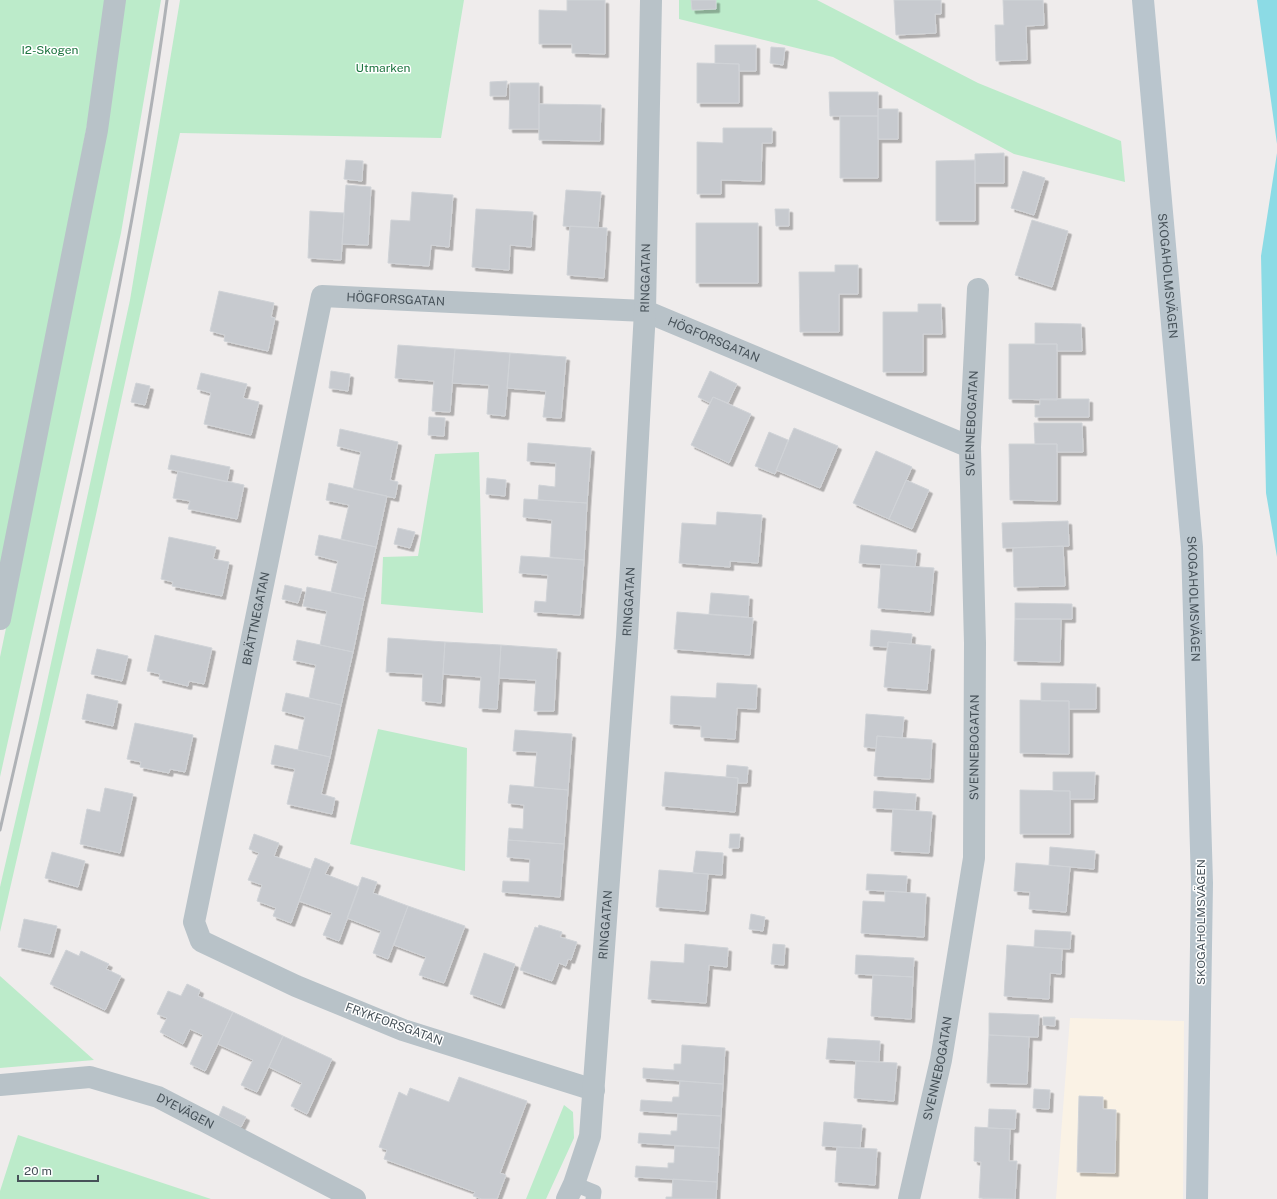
<svg xmlns="http://www.w3.org/2000/svg" width="1277" height="1199" viewBox="0 0 1277 1199" font-family="'Public Sans',sans-serif">
<style>
.commercial{fill:#faf2e5}
.green{fill:#bcebca}
.water{fill:#8cdbe5}
.building{fill:#c7cacf;stroke:#d0d3d7;filter:url(#shadow)}
.lines{fill:none;stroke-linecap:round;stroke-linejoin:round}
.lane{stroke:#b8c2c8;stroke-width:15}
.street{stroke:#b8c2c8;stroke-width:22}
.secondary{stroke:#b9c5cd;stroke-width:22}
.rail{stroke:#afb2b6;stroke-width:3}
.labels{text-anchor:middle;stroke-width:3;stroke-linejoin:round;paint-order:stroke}
.park-label{font-size:12px;fill:#1c743f;stroke:#fff}
.street-label{font-size:12px;fill:#465158;stroke:#fff}
</style>
<defs>
<filter id="shadow"><feDropShadow dx="3.5" dy="3.5" stdDeviation="0" flood-color="#0004"/></filter>
</defs>
<rect width="100%" height="100%" fill="#efecec"/>
<path class="commercial" d="M 1070,1018 L 1184,1021 L 1183,1199 L 1056,1199 Z"/>
<path class="green" d="M 0,0 L 110,0 L 0,597 Z
M 125,0 L 161,0 L 121,233 L 0,777 L 0,657 L 44,445 Z
M 180,0 L 464,0 L 441,138 L 180,133 L 95,519 L 0,932 L 0,887 L 38,723 L 130,300 Z
M 679,0 L 817,0 L 978,83 L 1121,141 L 1125,182 L 1014,154 L 833,57 L 679,19 Z
M 479,452 L 483,613 L 381,604 L 383,557 L 418,556 L 435,454 Z
M 378,729 L 467,748 L 465,871 L 350,844 Z
M 0,976 L 94,1060 L 0,1068 Z
M 564,1105 L 573,1112 L 574,1138 L 546,1199 L 526,1199 Z
M 18,1135 L 211,1199 L 0,1199 L 0,1191 Z"/>
<path class="water" d="M 1257,0 L 1277,0 L 1277,144 Z
M 1277,153 L 1277,557 L 1266,493 L 1261,256 Z"/>
<path class="building" d="M 567,0 L 605,0 L 605,54 L 572,53 L 572,44 L 539,44 L 539,10 L 567,11 Z
M 691,0 L 716,0 L 716,9 L 692,10 Z
M 894,0 L 941,0 L 941,14 L 935,14 L 936,33 L 896,35 Z
M 1003,0 L 1043,0 L 1044,25 L 1026,26 L 1027,60 L 996,61 L 995,25 L 1004,25 Z
M 715,45 L 756,45 L 756,71 L 739,71 L 739,64 L 715,63 Z
M 771,47 L 785,48 L 783,65 L 770,63 Z
M 697,63 L 739,64 L 739,103 L 697,103 Z
M 507,81 L 506,96 L 490,96 L 490,82 Z
M 510,83 L 539,83 L 539,129 L 509,129 Z
M 829,92 L 878,92 L 878,116 L 830,116 Z
M 539,104 L 601,105 L 600,141 L 539,140 Z
M 878,109 L 898,109 L 898,139 L 878,139 Z
M 840,116 L 878,116 L 878,178 L 840,178 Z
M 723,128 L 772,128 L 772,143 L 762,143 L 761,181 L 721,180 L 721,194 L 697,194 L 697,142 L 723,143 Z
M 1004,153 L 1004,183 L 975,183 L 975,154 Z
M 346,160 L 363,161 L 362,181 L 344,179 Z
M 975,160 L 975,221 L 936,221 L 936,161 Z
M 1023,171 L 1045,178 L 1034,215 L 1011,208 Z
M 346,185 L 371,187 L 368,245 L 342,244 Z
M 566,190 L 601,192 L 598,228 L 563,226 Z
M 412,192 L 453,195 L 449,247 L 431,245 L 429,266 L 388,263 L 391,220 L 410,221 Z
M 476,209 L 533,212 L 531,247 L 510,245 L 509,270 L 472,267 Z
M 775,209 L 789,209 L 789,226 L 776,226 Z
M 310,211 L 344,213 L 341,260 L 308,258 Z
M 1032,220 L 1068,231 L 1052,287 L 1015,275 Z
M 696,223 L 758,223 L 758,283 L 696,283 Z
M 570,226 L 607,228 L 604,278 L 567,275 Z
M 835,265 L 858,265 L 858,294 L 839,294 L 839,332 L 800,332 L 799,272 L 835,272 Z
M 219,291 L 274,303 L 271,317 L 275,318 L 268,351 L 224,341 L 225,335 L 210,331 Z
M 918,304 L 941,304 L 942,334 L 923,334 L 923,372 L 883,372 L 883,312 L 918,312 Z
M 1035,323 L 1081,324 L 1082,351 L 1057,351 L 1057,344 L 1035,344 Z
M 1009,344 L 1057,344 L 1057,400 L 1009,399 Z
M 398,345 L 455,349 L 450,412 L 432,411 L 434,381 L 395,378 Z
M 455,349 L 510,353 L 505,416 L 487,414 L 489,385 L 452,383 Z
M 510,353 L 566,357 L 561,418 L 543,417 L 546,391 L 507,388 Z
M 331,371 L 350,374 L 348,391 L 329,388 Z
M 710,371 L 737,384 L 728,403 L 713,397 L 710,403 L 698,397 Z
M 201,373 L 247,384 L 243,398 L 259,402 L 251,435 L 204,424 L 211,393 L 197,389 Z
M 136,383 L 150,386 L 145,405 L 131,402 Z
M 713,397 L 751,414 L 729,463 L 691,445 Z
M 1040,399 L 1089,399 L 1089,417 L 1035,417 L 1035,405 L 1040,405 Z
M 429,417 L 445,418 L 444,436 L 428,435 Z
M 1034,423 L 1082,423 L 1083,452 L 1057,452 L 1057,444 L 1035,444 Z
M 794,428 L 838,446 L 820,488 L 776,470 Z
M 340,429 L 398,442 L 390,480 L 398,482 L 395,498 L 353,489 L 361,452 L 337,446 Z
M 769,432 L 788,440 L 775,474 L 755,466 Z
M 528,443 L 591,448 L 587,503 L 538,500 L 539,485 L 555,487 L 556,463 L 527,461 Z
M 1009,444 L 1057,444 L 1057,501 L 1010,500 Z
M 876,451 L 912,467 L 889,519 L 853,503 Z
M 171,455 L 230,467 L 227,482 L 168,469 Z
M 178,471 L 244,485 L 237,519 L 188,509 L 190,501 L 173,498 Z
M 487,478 L 506,480 L 505,496 L 486,494 Z
M 906,480 L 929,490 L 912,529 L 889,519 Z
M 329,483 L 387,496 L 376,547 L 341,539 L 349,505 L 326,500 Z
M 524,499 L 587,503 L 584,560 L 550,557 L 552,520 L 523,517 Z
M 717,512 L 762,515 L 758,563 L 730,561 L 730,567 L 679,563 L 682,523 L 716,525 Z
M 1068,521 L 1069,546 L 1003,548 L 1002,523 Z
M 398,528 L 415,532 L 410,548 L 394,544 Z
M 319,535 L 376,547 L 364,599 L 331,592 L 338,561 L 315,555 Z
M 169,537 L 216,547 L 213,559 L 229,562 L 222,596 L 172,586 L 173,582 L 161,579 Z
M 861,545 L 917,550 L 915,567 L 859,563 Z
M 1063,546 L 1065,586 L 1014,587 L 1013,548 Z
M 521,556 L 584,560 L 580,615 L 534,612 L 535,601 L 546,602 L 548,575 L 519,573 Z
M 881,564 L 934,568 L 930,612 L 878,608 Z
M 285,585 L 302,589 L 298,603 L 282,599 Z
M 307,587 L 364,599 L 353,652 L 320,645 L 327,611 L 303,606 Z
M 711,593 L 749,596 L 748,617 L 709,614 Z
M 1015,603 L 1072,604 L 1072,619 L 1015,619 Z
M 677,612 L 753,618 L 750,655 L 674,649 Z
M 1015,619 L 1061,619 L 1060,662 L 1014,661 Z
M 871,630 L 912,634 L 911,644 L 888,642 L 888,647 L 870,646 Z
M 155,635 L 212,648 L 204,684 L 189,681 L 188,686 L 159,679 L 160,674 L 147,671 Z
M 388,638 L 445,642 L 441,703 L 422,701 L 423,674 L 386,672 Z
M 297,640 L 353,652 L 341,705 L 309,698 L 316,665 L 293,660 Z
M 445,642 L 501,645 L 497,709 L 479,708 L 481,677 L 443,674 Z
M 888,642 L 931,646 L 927,690 L 884,687 Z
M 501,645 L 557,649 L 554,711 L 534,711 L 536,680 L 499,678 Z
M 97,649 L 128,656 L 122,681 L 91,674 Z
M 717,683 L 757,685 L 756,709 L 737,708 L 735,739 L 701,737 L 701,726 L 670,724 L 671,696 L 716,698 Z
M 1041,683 L 1096,684 L 1096,709 L 1069,709 L 1069,701 L 1041,701 Z
M 286,693 L 341,705 L 330,757 L 298,750 L 305,717 L 282,711 Z
M 87,694 L 118,701 L 113,726 L 82,719 Z
M 1020,700 L 1069,701 L 1069,754 L 1020,753 Z
M 866,714 L 904,717 L 902,738 L 877,736 L 876,748 L 864,747 Z
M 135,723 L 193,735 L 185,772 L 170,769 L 169,773 L 140,767 L 141,762 L 127,759 Z
M 515,730 L 572,734 L 568,790 L 534,787 L 537,752 L 513,751 Z
M 877,736 L 932,740 L 930,779 L 874,776 Z
M 275,745 L 330,757 L 321,794 L 335,798 L 332,814 L 287,804 L 295,769 L 271,764 Z
M 727,765 L 748,767 L 747,783 L 738,783 L 738,778 L 726,777 Z
M 665,772 L 738,778 L 735,812 L 662,806 Z
M 1053,772 L 1095,772 L 1094,799 L 1070,799 L 1070,791 L 1053,791 Z
M 510,785 L 568,790 L 564,844 L 508,840 L 509,828 L 523,829 L 524,805 L 508,803 Z
M 105,788 L 133,794 L 120,853 L 80,844 L 87,809 L 100,812 Z
M 1020,790 L 1070,791 L 1070,834 L 1020,834 Z
M 874,791 L 916,794 L 915,810 L 873,808 Z
M 893,809 L 932,812 L 929,853 L 891,851 Z
M 254,834 L 279,843 L 274,856 L 311,869 L 291,923 L 273,916 L 276,908 L 257,901 L 262,885 L 248,880 L 259,853 L 249,849 Z
M 730,834 L 740,834 L 739,848 L 729,848 Z
M 508,840 L 564,844 L 560,897 L 502,892 L 503,881 L 529,882 L 530,859 L 507,857 Z
M 1050,847 L 1095,851 L 1094,869 L 1049,865 Z
M 696,851 L 723,853 L 722,875 L 693,873 Z
M 52,852 L 85,861 L 78,887 L 45,878 Z
M 315,858 L 330,864 L 325,874 L 359,887 L 339,941 L 323,935 L 332,913 L 299,901 Z
M 1016,863 L 1070,867 L 1066,912 L 1029,909 L 1030,892 L 1014,891 Z
M 659,870 L 708,874 L 705,911 L 656,907 Z
M 867,874 L 907,876 L 906,892 L 866,890 Z
M 362,877 L 377,882 L 373,893 L 408,906 L 388,959 L 373,953 L 381,931 L 347,918 Z
M 885,891 L 926,894 L 924,937 L 861,933 L 863,901 L 885,902 Z
M 408,906 L 465,926 L 444,983 L 419,975 L 426,957 L 394,945 Z
M 751,914 L 765,917 L 763,931 L 749,929 Z
M 24,919 L 57,926 L 50,954 L 18,947 Z
M 539,925 L 562,932 L 560,937 L 577,942 L 571,960 L 568,959 L 566,966 L 559,963 L 552,981 L 520,970 L 535,927 L 538,928 Z
M 1035,930 L 1071,932 L 1070,949 L 1034,947 Z
M 685,944 L 728,948 L 727,967 L 709,965 L 706,1003 L 648,999 L 651,961 L 684,963 Z
M 773,944 L 785,945 L 784,965 L 771,964 Z
M 1007,945 L 1062,949 L 1061,974 L 1050,973 L 1049,999 L 1004,996 Z
M 66,950 L 79,956 L 81,951 L 109,964 L 106,969 L 121,976 L 105,1010 L 50,984 Z
M 484,953 L 515,964 L 501,1005 L 470,994 Z
M 856,955 L 914,958 L 913,977 L 855,974 Z
M 873,975 L 913,977 L 911,1019 L 871,1016 Z
M 187,984 L 200,990 L 198,996 L 233,1012 L 205,1071 L 190,1064 L 203,1035 L 190,1029 L 183,1044 L 160,1032 L 167,1018 L 157,1014 L 168,991 L 181,996 Z
M 233,1012 L 283,1036 L 257,1092 L 241,1085 L 253,1060 L 218,1044 Z
M 989,1013 L 1039,1015 L 1038,1037 L 989,1035 Z
M 1043,1017 L 1055,1017 L 1055,1026 L 1043,1025 Z
M 989,1035 L 1029,1037 L 1027,1084 L 987,1083 Z
M 283,1036 L 332,1059 L 307,1114 L 291,1106 L 302,1083 L 269,1067 Z
M 828,1038 L 880,1041 L 879,1062 L 826,1059 Z
M 682,1045 L 725,1048 L 723,1084 L 643,1078 L 643,1068 L 674,1070 L 674,1064 L 681,1064 Z
M 856,1061 L 897,1063 L 894,1101 L 854,1098 Z
M 459,1077 L 527,1101 L 500,1173 L 506,1175 L 497,1199 L 482,1199 L 473,1196 L 475,1192 L 384,1159 L 387,1150 L 379,1147 L 399,1092 L 407,1096 L 410,1088 L 449,1102 Z
M 680,1081 L 723,1084 L 721,1116 L 640,1111 L 641,1100 L 672,1102 L 673,1097 L 679,1097 Z
M 1034,1089 L 1050,1090 L 1049,1109 L 1033,1108 Z
M 1079,1096 L 1103,1097 L 1103,1109 L 1116,1110 L 1115,1173 L 1077,1172 Z
M 223,1106 L 246,1117 L 241,1127 L 219,1116 Z
M 989,1109 L 1016,1110 L 1015,1129 L 988,1128 Z
M 678,1114 L 721,1116 L 719,1148 L 638,1143 L 639,1133 L 671,1135 L 671,1131 L 677,1131 Z
M 824,1122 L 862,1125 L 860,1148 L 822,1146 Z
M 975,1127 L 1010,1129 L 1009,1161 L 1017,1161 L 1015,1199 L 979,1198 L 981,1162 L 974,1161 Z
M 675,1146 L 719,1148 L 717,1182 L 635,1177 L 636,1166 L 668,1168 L 668,1163 L 674,1163 Z
M 837,1147 L 877,1149 L 875,1185 L 835,1182 Z
M 673,1179 L 717,1182 L 716,1199 L 666,1199 L 666,1197 L 672,1197 Z"/>
<g class="lines">
<path class="lane" d="M 574,1184 L 594,1192 L 593,1199"/>
<g class="street">
<path d="M 0,619 L 97,130 L 115,0"/>
<path id="s1" d="M 0,1085 L 90,1077 L 158,1097 L 355,1199"/>
<path id="s2" d="M 594,1090 L 403,1030 L 296,986 L 201,941 L 194,922 L 322,296 L 645,311 L 970,447"/>
<path id="s3" d="M 567,1199 L 574,1184 L 590,1136 L 627,637 L 645,311 L 651,0"/>
<path id="s4" d="M 909,1199 L 941,1060 L 974,858 L 975,643 L 970,447 L 978,289"/>
</g>
<path class="secondary" id="s5" d="M 1143,0 L 1192,547 L 1202,883 L 1197,1199"/>
<path class="rail" d="M 0,830 C 63,555 129,280 167,0"/>
</g>
<g class="labels">
<g class="park-label">
<text x="50" y="54">I2-Skogen</text>
<text x="383" y="72">Utmarken</text>
</g>
<g class="street-label">
<text dy="4" stroke="none"><textPath href="#s5" startOffset="277">SKOGAHOLMSVÄGEN</textPath></text>
<text dy="4" stroke="none"><textPath href="#s3" startOffset="927">RINGGATAN</textPath></text>
<text dy="4" stroke="none"><textPath href="#s2" startOffset="1154">HÖGFORSGATAN</textPath></text>
<text dy="4" stroke="none"><textPath href="#s2" startOffset="1478">HÖGFORSGATAN</textPath></text>
<text dy="4" stroke="none"><textPath href="#s4" startOffset="782">SVENNEBOGATAN</textPath></text>
<text dy="4" stroke="none"><textPath href="#s5" startOffset="601">SKOGAHOLMSVÄGEN</textPath></text>
<text dy="4" stroke="none"><textPath href="#s3" startOffset="603">RINGGATAN</textPath></text>
<text dy="4" stroke="none"><textPath href="#s2" startOffset="751">BRÄTTNEGATAN</textPath></text>
<text dy="4" stroke="none"><textPath href="#s4" startOffset="458">SVENNEBOGATAN</textPath></text>
<text transform="translate(1201 922) rotate(-90)" y="4">SKOGAHOLMSVÄGEN</text>
<text dy="4" stroke="none"><textPath href="#s3" startOffset="279">RINGGATAN</textPath></text>
<text transform="translate(394 1024) rotate(20)" y="4">FRYKFORSGATAN</text>
<text dy="4" stroke="none"><textPath href="#s4" startOffset="134">SVENNEBOGATAN</textPath></text>
<text dy="4" stroke="none"><textPath href="#s1" startOffset="192">DYEVÄGEN</textPath></text>
</g>
</g>
<path d="M18 1175v6h80v-6" fill="none" stroke="#465158" stroke-width="2"/>
<text x="24" y="1175" font-size="12" fill="#465158" stroke="#ffffff" stroke-width="3" paint-order="stroke">20 m</text>
</svg>
